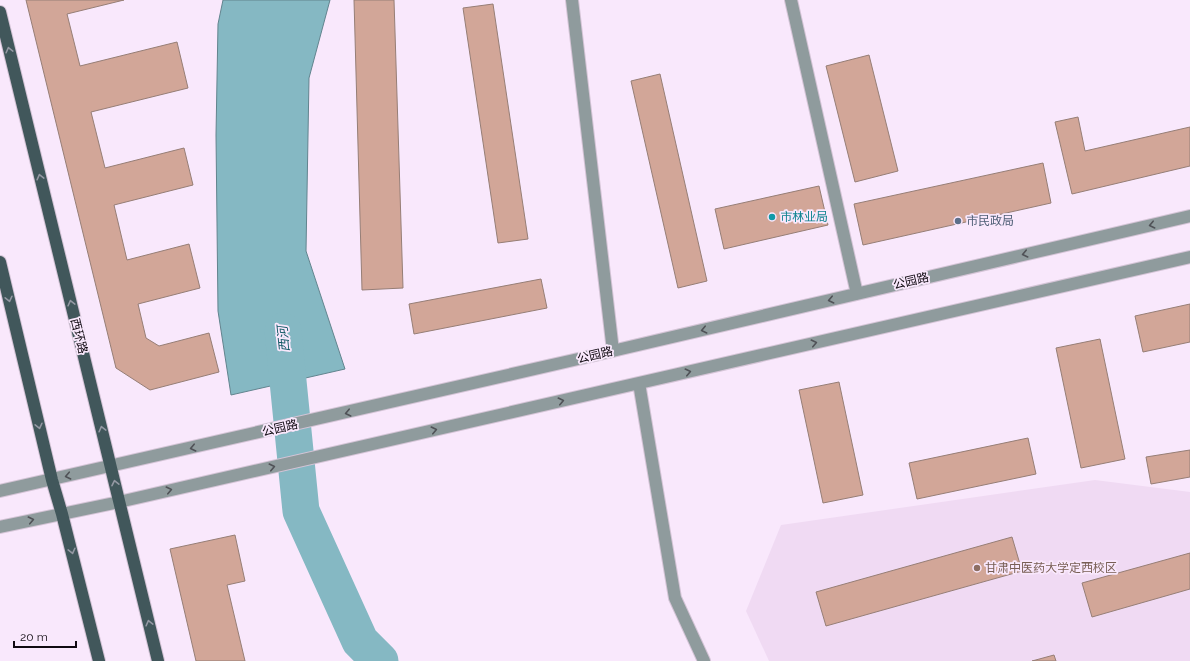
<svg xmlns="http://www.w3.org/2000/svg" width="1190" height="661" viewBox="0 0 1190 661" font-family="Raleway,'Noto Sans SC',sans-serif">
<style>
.built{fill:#f0daf3}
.water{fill:#85b8c3;stroke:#62848e}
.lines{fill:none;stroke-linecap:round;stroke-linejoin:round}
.river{stroke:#85b8c3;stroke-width:37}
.building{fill:#d2a698;stroke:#967e76}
.minor-casing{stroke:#d4c4d6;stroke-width:14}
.major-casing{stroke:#d4c4d6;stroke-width:14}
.minor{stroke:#8f9b9d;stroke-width:12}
.major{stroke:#41575b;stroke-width:12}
.oneway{stroke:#9498a3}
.oneway2{stroke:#505257}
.culture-dot{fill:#0f9aa8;stroke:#f9e8fc;stroke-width:1.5}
.service-dot{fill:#5c6f8a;stroke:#f9e8fc;stroke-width:1.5}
.education-dot{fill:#8d6e63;stroke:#f9e8fc;stroke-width:1.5}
.labels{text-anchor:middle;stroke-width:3.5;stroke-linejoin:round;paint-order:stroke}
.culture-label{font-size:12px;fill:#0d838f;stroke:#f9e8fc;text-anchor:start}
.service-label{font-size:12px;fill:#4e5e75;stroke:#f9e8fc;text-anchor:start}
.street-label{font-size:12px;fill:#100a11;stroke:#f9e8fc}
.education-label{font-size:12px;fill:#785e54;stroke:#f9e8fc;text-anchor:start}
.water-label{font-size:13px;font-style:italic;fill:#125965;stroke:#f9e8fc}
</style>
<rect width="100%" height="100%" fill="#f9e8fc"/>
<path class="built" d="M 1095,480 L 1190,492 L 1190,661 L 769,661 L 746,611 L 781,525 Z"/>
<path class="water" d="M 223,0 L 330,0 L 309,78 L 306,251 L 345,369 L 231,395 L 218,311 L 216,135 L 218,24 Z"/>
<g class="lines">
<path class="river" d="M 283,331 L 301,511 L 360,641 L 380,661"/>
</g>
<path class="building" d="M 26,0 L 124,0 L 67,14 L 80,66 L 177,42 L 188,88 L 91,112 L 105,168 L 184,148 L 193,185 L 114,205 L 127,260 L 189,244 L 200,288 L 138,304 L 146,338 L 159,346 L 209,333 L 219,372 L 150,390 L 116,368 Z
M 354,0 L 394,0 L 403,288 L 362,290 Z
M 493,4 L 528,239 L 498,243 L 463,8 Z
M 869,55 L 898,171 L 855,182 L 826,66 Z
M 660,74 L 707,281 L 678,288 L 631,81 Z
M 1078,117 L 1085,151 L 1190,127 L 1190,166 L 1072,194 L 1055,122 Z
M 1043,163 L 1051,203 L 863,245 L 854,204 Z
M 819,186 L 828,225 L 724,249 L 715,209 Z
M 541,279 L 547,308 L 414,334 L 409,304 Z
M 1190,304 L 1190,342 L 1143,352 L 1135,316 Z
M 1100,339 L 1125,459 L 1081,468 L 1056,348 Z
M 839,382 L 863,495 L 823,503 L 799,390 Z
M 1028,438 L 1036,474 L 917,499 L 909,463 Z
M 1190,450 L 1190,477 L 1151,484 L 1146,457 Z
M 235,535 L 245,581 L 227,585 L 245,661 L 196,661 L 170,549 Z
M 1012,537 L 1022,571 L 826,626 L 816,592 Z
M 1190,553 L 1190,589 L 1092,617 L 1082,583 Z
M 1054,655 L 1056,661 L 1032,661 Z"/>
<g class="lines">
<g class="minor-casing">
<path id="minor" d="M 572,0 L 613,351
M 791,0 L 857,294
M 639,383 L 675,598 L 704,661
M 0,491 C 397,402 794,309 1190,216
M 0,527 L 119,502 L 1190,257"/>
</g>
<g class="major-casing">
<path id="major" d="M 0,12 L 158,661
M 0,262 L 52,480 L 62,514 L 99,661"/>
</g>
<use href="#minor" class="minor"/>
<use href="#major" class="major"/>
</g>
<defs><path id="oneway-chevron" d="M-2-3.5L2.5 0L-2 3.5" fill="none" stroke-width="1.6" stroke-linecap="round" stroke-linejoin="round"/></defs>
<g class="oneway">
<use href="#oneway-chevron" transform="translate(9 50) rotate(-104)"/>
<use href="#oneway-chevron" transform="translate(40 177) rotate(-104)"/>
<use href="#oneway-chevron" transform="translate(9 299) rotate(77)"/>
<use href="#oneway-chevron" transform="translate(71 303) rotate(-104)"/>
<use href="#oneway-chevron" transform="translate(39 426) rotate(77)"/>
<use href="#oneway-chevron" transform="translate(102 429) rotate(-104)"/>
<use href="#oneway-chevron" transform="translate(115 483) rotate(-102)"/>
<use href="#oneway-chevron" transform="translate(72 551) rotate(76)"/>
<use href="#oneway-chevron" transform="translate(149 623) rotate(-104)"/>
</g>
<g class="oneway2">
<use href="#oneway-chevron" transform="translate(1152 225) rotate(167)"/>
<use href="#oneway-chevron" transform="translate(1025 254) rotate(167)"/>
<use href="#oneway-chevron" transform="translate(831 300) rotate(167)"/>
<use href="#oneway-chevron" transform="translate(704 330) rotate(167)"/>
<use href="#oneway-chevron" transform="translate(814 343) rotate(-13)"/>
<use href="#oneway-chevron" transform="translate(688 372) rotate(-13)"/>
<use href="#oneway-chevron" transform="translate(561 401) rotate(-13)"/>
<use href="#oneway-chevron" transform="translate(348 413) rotate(167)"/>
<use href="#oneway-chevron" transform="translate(434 430) rotate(-13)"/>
<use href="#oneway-chevron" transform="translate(193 448) rotate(167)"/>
<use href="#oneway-chevron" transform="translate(272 467) rotate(-13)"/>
<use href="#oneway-chevron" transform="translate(68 476) rotate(168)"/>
<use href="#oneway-chevron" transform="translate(169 490) rotate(-13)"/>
<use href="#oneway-chevron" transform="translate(31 520) rotate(-12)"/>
</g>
<circle class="culture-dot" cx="772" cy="217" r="4"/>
<circle class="service-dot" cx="958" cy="221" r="4"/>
<circle class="education-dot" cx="977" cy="568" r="4"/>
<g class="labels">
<g class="culture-label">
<text x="780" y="221">市林业局</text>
</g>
<g class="service-label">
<text x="966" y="225">市民政局</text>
</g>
<g class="street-label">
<text transform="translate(911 281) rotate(-13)" y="4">公园路</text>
<text transform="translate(79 336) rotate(76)" y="4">西环路</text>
<text transform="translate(595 355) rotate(-13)" y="4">公园路</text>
<text transform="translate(280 428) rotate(-13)" y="4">公园路</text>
</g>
<g class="education-label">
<text x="985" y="572">甘肃中医药大学定西校区</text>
</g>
<g class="water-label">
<text transform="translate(283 339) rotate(-96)" y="5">西河</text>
</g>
</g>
<path d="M14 641v6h62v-6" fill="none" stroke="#100a11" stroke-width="2"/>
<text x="20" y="641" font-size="12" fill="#100a11" stroke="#f9e8fc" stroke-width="3" paint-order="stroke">20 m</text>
</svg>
